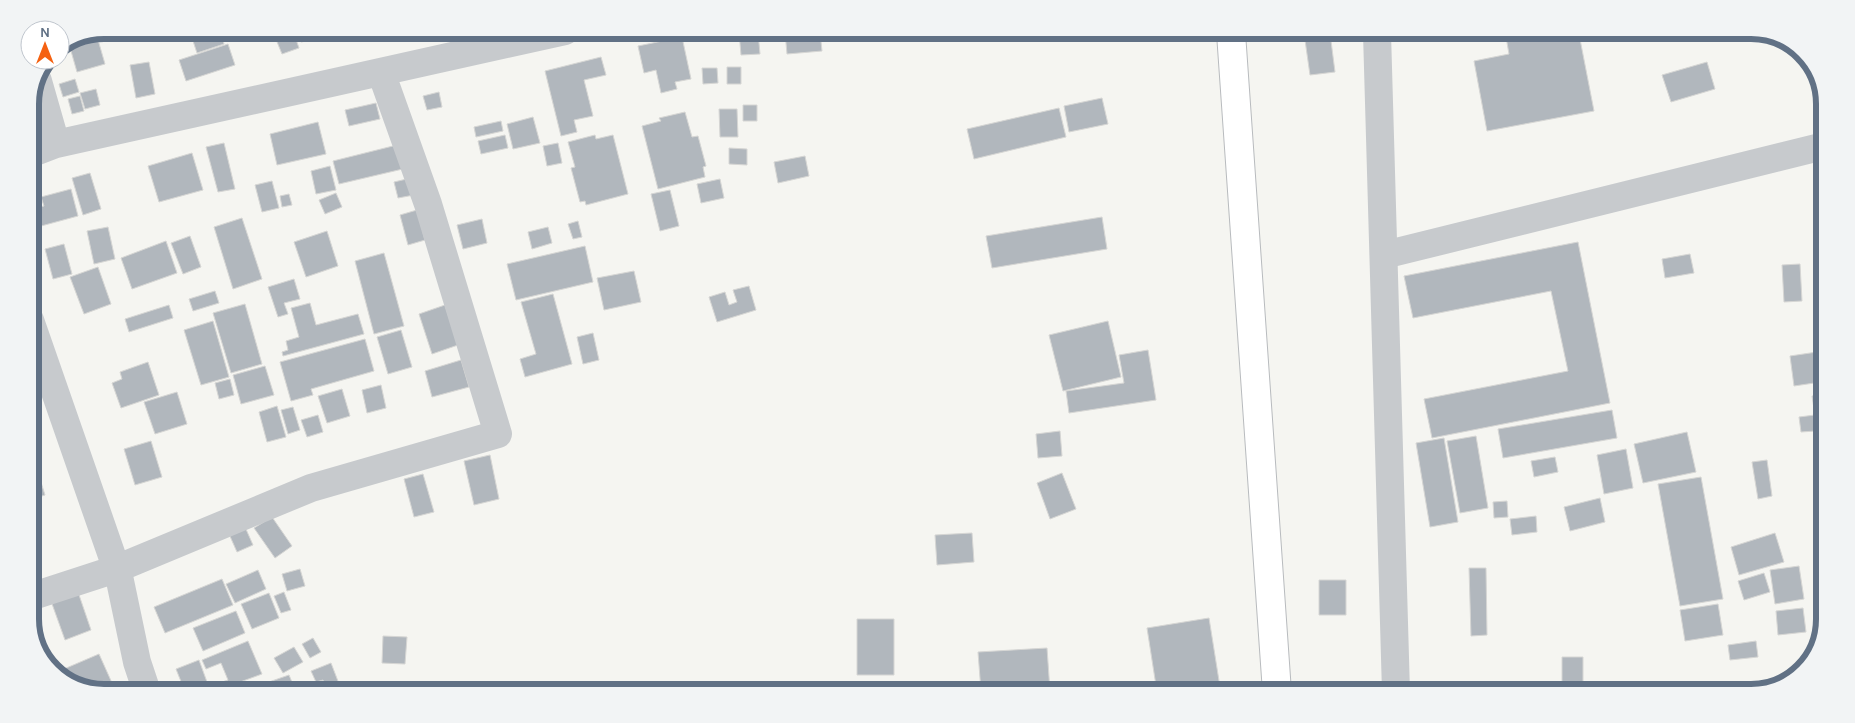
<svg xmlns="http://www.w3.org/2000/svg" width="1855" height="723" viewBox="0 0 1855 723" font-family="Karla,sans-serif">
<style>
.building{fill:#b1b7bd;stroke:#d6d6d4}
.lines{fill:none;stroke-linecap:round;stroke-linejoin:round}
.highway-casing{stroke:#b8bbbe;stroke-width:30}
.street{stroke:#c7cacd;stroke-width:28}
.highway{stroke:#fff;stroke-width:28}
.rim{fill:none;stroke:#617185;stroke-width:6}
</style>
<rect width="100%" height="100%" fill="#f5f5f1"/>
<path class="building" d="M 215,30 L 220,30 L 224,44 L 197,53 L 192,38 Z
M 299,30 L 358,31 L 301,42 Z
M 293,31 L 299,48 L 282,54 L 275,37 Z
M 739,32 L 758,32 L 760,54 L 741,55 Z
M 785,32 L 820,32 L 822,51 L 787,54 Z
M 96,33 L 105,64 L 77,72 L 69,44 Z
M 1304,33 L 1330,33 L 1335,72 L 1310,75 Z
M 1523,33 L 1579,34 L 1594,111 L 1487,131 L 1474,61 L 1509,54 L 1506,37 Z
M 682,37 L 691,79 L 675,82 L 677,89 L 661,93 L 656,70 L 644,73 L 638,46 Z
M 228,44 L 235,65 L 186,81 L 179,60 Z
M 601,57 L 606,75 L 584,80 L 593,116 L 574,120 L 577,132 L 561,136 L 545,71 Z
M 149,62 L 155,94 L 136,98 L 130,65 Z
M 1707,62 L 1715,89 L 1671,102 L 1662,75 Z
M 727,67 L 741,67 L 741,84 L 727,84 Z
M 702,68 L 717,68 L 718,83 L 703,84 Z
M 75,79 L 79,92 L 63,97 L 59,84 Z
M 96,89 L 100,105 L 85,109 L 80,93 Z
M 439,92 L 442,107 L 427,110 L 423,96 Z
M 80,96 L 84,111 L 72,114 L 68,99 Z
M 1102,98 L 1108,124 L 1069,132 L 1064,106 Z
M 376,103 L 380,119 L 349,126 L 345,110 Z
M 743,105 L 757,105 L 757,121 L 743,121 Z
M 1059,108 L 1066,137 L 974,159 L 967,129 Z
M 719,109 L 737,109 L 738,137 L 720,137 Z
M 685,112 L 692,137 L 698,136 L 706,166 L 703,167 L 705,177 L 658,189 L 642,126 L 661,121 L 659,118 Z
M 533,117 L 540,143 L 513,149 L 507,124 Z
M 501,121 L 503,131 L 476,137 L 474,127 Z
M 318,122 L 326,154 L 277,165 L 270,134 Z
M 505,135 L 508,148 L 481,154 L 478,141 Z
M 595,135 L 596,139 L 613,135 L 628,194 L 586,205 L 585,201 L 580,202 L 571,168 L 575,167 L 568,142 Z
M 224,143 L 235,189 L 218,192 L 206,147 Z
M 558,143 L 562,163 L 547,166 L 543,146 Z
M 401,144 L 407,168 L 339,184 L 333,161 Z
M 729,148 L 747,149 L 747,165 L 729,164 Z
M 192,153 L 203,190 L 159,202 L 148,166 Z
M 805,156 L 809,176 L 778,183 L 774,162 Z
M 330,166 L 336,190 L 316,194 L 311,171 Z
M 90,173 L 101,209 L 83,215 L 72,178 Z
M 411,178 L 414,195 L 398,198 L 394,182 Z
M 720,179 L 724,198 L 701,203 L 697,184 Z
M 272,181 L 279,208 L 262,212 L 255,185 Z
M 71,189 L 78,216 L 30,229 L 30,210 L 44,206 L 41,197 Z
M 670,190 L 679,226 L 660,231 L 651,194 Z
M 336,193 L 342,207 L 325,214 L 319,200 Z
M 289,194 L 292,205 L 282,207 L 280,196 Z
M 417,210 L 425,240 L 408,245 L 400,215 Z
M 1102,217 L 1107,249 L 992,268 L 986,236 Z
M 242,218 L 262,279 L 233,289 L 214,227 Z
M 482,219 L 487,243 L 463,249 L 457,225 Z
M 578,221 L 582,237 L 573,239 L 568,224 Z
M 108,227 L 115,259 L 94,264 L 87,231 Z
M 548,227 L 552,243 L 532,249 L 528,232 Z
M 327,231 L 338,266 L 306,277 L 294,242 Z
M 190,236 L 201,267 L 183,274 L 171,243 Z
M 166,241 L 177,273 L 132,289 L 121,258 Z
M 1578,242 L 1610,403 L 1432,438 L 1424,399 L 1568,371 L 1551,291 L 1413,318 L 1404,276 Z
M 64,244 L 72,274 L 53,279 L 45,249 Z
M 585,246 L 593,282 L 516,300 L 507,264 Z
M 384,253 L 404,326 L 374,334 L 355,261 Z
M 1690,254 L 1694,273 L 1665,278 L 1662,259 Z
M 1819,254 L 1824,254 L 1824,275 L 1821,275 Z
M 1800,264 L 1802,301 L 1784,302 L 1782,265 Z
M 98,267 L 111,304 L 84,314 L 70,277 Z
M 634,271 L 641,302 L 604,310 L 597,278 Z
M 294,279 L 300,299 L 284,303 L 288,314 L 278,317 L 268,287 Z
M 749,286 L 756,310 L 717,322 L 709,297 L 725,292 L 729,305 L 737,302 L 733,290 Z
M 215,291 L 219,303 L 193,311 L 189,299 Z
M 553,294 L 572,364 L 525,377 L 520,359 L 536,354 L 521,302 Z
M 310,303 L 316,325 L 358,314 L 364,334 L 283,356 L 282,352 L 288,350 L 286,341 L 299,337 L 291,308 Z
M 245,304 L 262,364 L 231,373 L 213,313 Z
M 169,305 L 173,318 L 129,332 L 125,319 Z
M 445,305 L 458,345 L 432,354 L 419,314 Z
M 213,321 L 229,377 L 201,385 L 184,330 Z
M 1108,321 L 1121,377 L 1063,391 L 1049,335 Z
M 401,330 L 412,367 L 388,374 L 377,337 Z
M 593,333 L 599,360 L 583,364 L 577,337 Z
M 365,339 L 374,371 L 311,389 L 313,395 L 291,401 L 280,362 Z
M 1148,350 L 1156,400 L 1069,413 L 1066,391 L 1124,383 L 1119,355 Z
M 1817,352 L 1821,382 L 1794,386 L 1790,356 Z
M 461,360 L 469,387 L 432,397 L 425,371 Z
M 148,362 L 159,395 L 121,408 L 112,383 L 122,379 L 120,372 Z
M 265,366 L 274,395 L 241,404 L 233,375 Z
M 230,379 L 234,395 L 219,399 L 215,383 Z
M 381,385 L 386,408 L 367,413 L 362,390 Z
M 342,389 L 350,416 L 327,423 L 318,396 Z
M 177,392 L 187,424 L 155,434 L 144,402 Z
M 1823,395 L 1822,453 L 1819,454 L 1815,431 L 1801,432 L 1799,417 L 1815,415 L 1812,396 Z
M 277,406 L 286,437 L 267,442 L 259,412 Z
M 293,407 L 300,430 L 288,434 L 281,410 Z
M 1612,410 L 1617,438 L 1503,458 L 1498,429 Z
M 318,415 L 323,432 L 307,437 L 301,420 Z
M 1060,431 L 1062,456 L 1038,458 L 1036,434 Z
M 1687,432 L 1696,472 L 1643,483 L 1634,444 Z
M 1476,436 L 1488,508 L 1460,513 L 1447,441 Z
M 1444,438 L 1458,522 L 1430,527 L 1416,443 Z
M 151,441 L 162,477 L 135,485 L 124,449 Z
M 1626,449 L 1633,488 L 1604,494 L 1597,455 Z
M 32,454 L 45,495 L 30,500 L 30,455 Z
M 490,455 L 499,499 L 474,505 L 464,461 Z
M 1555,457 L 1558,472 L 1534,477 L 1531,461 Z
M 1767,460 L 1772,496 L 1758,499 L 1752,462 Z
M 1062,473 L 1076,509 L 1050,519 L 1037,483 Z
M 423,474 L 434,512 L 414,517 L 404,479 Z
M 1701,477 L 1723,599 L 1680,606 L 1658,484 Z
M 1600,498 L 1605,522 L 1570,531 L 1564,507 Z
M 1507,501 L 1508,517 L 1494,518 L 1493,502 Z
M 1536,516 L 1537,532 L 1512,535 L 1510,519 Z
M 272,517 L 292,546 L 275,558 L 254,528 Z
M 245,527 L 253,545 L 237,552 L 229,534 Z
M 972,533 L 974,562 L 937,565 L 935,535 Z
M 1775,533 L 1784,562 L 1739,575 L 1731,547 Z
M 1799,566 L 1804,599 L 1775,604 L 1770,570 Z
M 1469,568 L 1486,568 L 1487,635 L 1471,636 Z
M 300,569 L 305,586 L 287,591 L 282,574 Z
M 258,570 L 266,589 L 235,603 L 226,584 Z
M 1764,573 L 1770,592 L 1744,600 L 1738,581 Z
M 222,579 L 233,605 L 165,633 L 154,607 Z
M 1319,580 L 1346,580 L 1346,615 L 1319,615 Z
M 78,592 L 91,630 L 65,640 L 51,601 Z
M 284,592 L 291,610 L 281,613 L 274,596 Z
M 269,593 L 279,618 L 252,629 L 241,604 Z
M 1718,604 L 1723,635 L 1685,641 L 1680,610 Z
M 1803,608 L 1806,632 L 1778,635 L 1776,611 Z
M 236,611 L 245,633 L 203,651 L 193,628 Z
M 1209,618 L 1220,687 L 1191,692 L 1157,692 L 1147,628 Z
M 857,619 L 894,619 L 894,675 L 857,675 Z
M 383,636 L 407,637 L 405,664 L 382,663 Z
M 313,638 L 321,652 L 310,658 L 302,644 Z
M 248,641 L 262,674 L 221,689 L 219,683 L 228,680 L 221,663 L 206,669 L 202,660 Z
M 1756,641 L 1758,657 L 1730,660 L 1728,645 Z
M 294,647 L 303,662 L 283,673 L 274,658 Z
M 1047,648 L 1050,691 L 981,691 L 978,652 Z
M 99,654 L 112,683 L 98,689 L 79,689 L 57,672 Z
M 1562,657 L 1583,657 L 1583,693 L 1562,693 Z
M 199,660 L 207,682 L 184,689 L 176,669 Z
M 331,663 L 341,689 L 339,690 L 327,690 L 323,680 L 316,682 L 311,671 Z
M 289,675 L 294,687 L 303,685 L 305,690 L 268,689 L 266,683 Z
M 258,682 L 261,689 L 239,689 Z"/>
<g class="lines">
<g class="highway-casing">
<path id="highway" d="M 1231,33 L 1277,692"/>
</g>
<path class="street" d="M 1377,33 L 1396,692
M 38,81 L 56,144
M 30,154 L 56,144 L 565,31
M 1384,255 L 1824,146
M 30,320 L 119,576 L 137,662 L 146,689
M 30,597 L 116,569 L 311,488 L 498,434 L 428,204 L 381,72"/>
<use href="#highway" class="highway"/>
</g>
<path d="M0 0H1855V723H0ZM104 39H1751A65 65 0 0 1 1816 104V619A65 65 0 0 1 1751 684H104A65 65 0 0 1 39 619V104A65 65 0 0 1 104 39Z" fill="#f2f4f5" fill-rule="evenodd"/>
<path class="rim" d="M104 39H1751A65 65 0 0 1 1816 104V619A65 65 0 0 1 1751 684H104A65 65 0 0 1 39 619V104A65 65 0 0 1 104 39Z"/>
<g transform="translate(45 45)"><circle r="24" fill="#ffffff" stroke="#c0c6ce"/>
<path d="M0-4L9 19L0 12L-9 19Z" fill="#f56111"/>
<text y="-8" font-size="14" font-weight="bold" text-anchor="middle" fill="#617185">N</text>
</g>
</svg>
